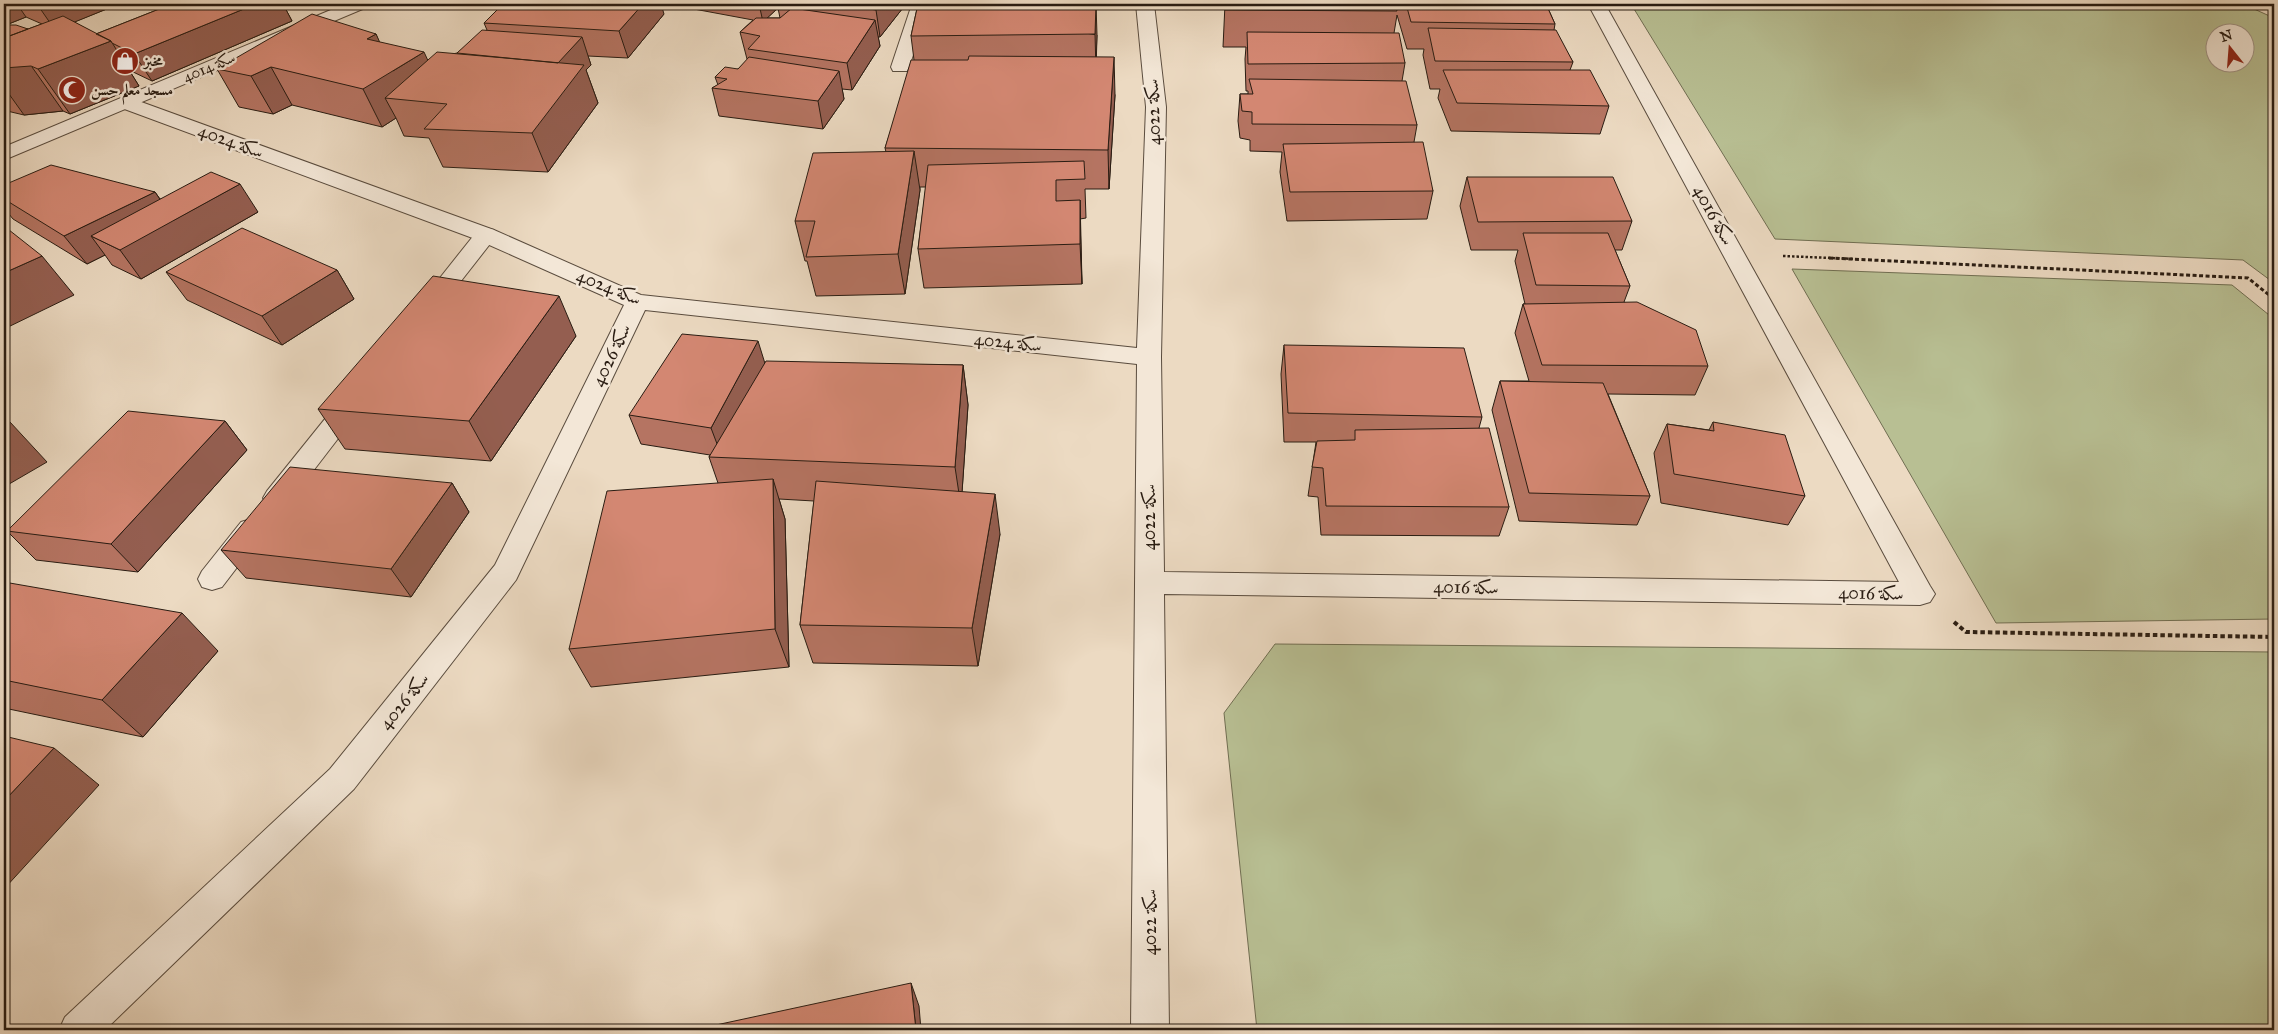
<svg xmlns="http://www.w3.org/2000/svg" width="2278" height="1034" viewBox="0 0 2278 1034" font-family="'IM FELL Great Primer',Amiri,serif">
<style>
.green{fill:#b8bf93;stroke:#706e52;fill-rule:evenodd}
.lines{fill:none;stroke-linecap:round;stroke-linejoin:round}
.service-casing{stroke:#5a4c3e;stroke-width:2}
.minor-casing{stroke:#5a4c3e;stroke-width:2}
.tertiary-casing{stroke:#5a4c3e;stroke-width:2}
.path-far2{stroke:#291c12;stroke-width:2.5;stroke-dasharray:2.5 2;stroke-linecap:butt}
.path-far1{stroke:#291c12;stroke-width:3;stroke-dasharray:4 2.5;stroke-linecap:butt}
.path{stroke:#291c12;stroke-width:4;stroke-dasharray:4.5 3;stroke-linecap:butt}
.service{fill:#f3e7d7;fill-rule:evenodd}
.minor{fill:#f3e7d7;fill-rule:evenodd}
.tertiary{fill:#f3e7d7;fill-rule:evenodd}
.wall{fill:#b57462;stroke:#291c12;fill-rule:evenodd}
.shaded-wall{fill:#945e50;stroke:#291c12}
.building{fill:#d38772;stroke:#291c12}
.labels{text-anchor:middle;stroke-width:5;stroke-linejoin:round;paint-order:stroke}
.far-poi-label{font-size:15px;font-weight:bold;fill:#291c12;stroke:#f3e7d7;text-anchor:start}
.far-street-label{font-size:15px;fill:#291c12;stroke:#f3e7d7}
.street-label{font-size:18px;fill:#291c12;stroke:#f3e7d7}
</style>
<rect width="100%" height="100%" fill="#ecdac2"/>
<filter id="stains"><feTurbulence type="fractalNoise" baseFrequency=".004" numOctaves="4"/><feColorMatrix values="0 0 0 0 .2 0 0 0 0 .09 0 0 0 0 .02 0 0 0 .5 -.17"/></filter>
<radialGradient id="worn" r=".72"><stop offset=".6" stop-color="#630" stop-opacity="0"/><stop offset="1" stop-color="#630" stop-opacity=".3"/></radialGradient>
<path class="green" d="M 1631,4 L 2243,4 L 2274,18 L 2274,283 L 2243,260 L 1775,239 ZM 2216,32 L 2246,32 L 2246,62 L 2216,62 Z
M 1792,269 L 2232,285 L 2274,319 L 2274,619 L 1996,623 Z
M 1275,644 L 2274,652 L 2274,1030 L 1257,1030 L 1224,713 Z"/>
<g class="lines">
<g class="service-casing">
<path id="service" d="M 486,228 L 494,230 L 497,235 L 436,313 L 428,315 L 420,313 L 416,308 L 420,303 L 478,230 Z
M 354,391 L 363,394 L 367,400 L 363,406 L 287,505 L 277,508 L 267,505 L 263,498 L 267,491 L 345,394 Z
M 251,519 L 261,522 L 265,529 L 261,536 L 222,587 L 212,590 L 202,587 L 198,579 L 202,571 L 241,522 Z"/>
</g>
<g class="minor-casing">
<path id="minor" d="M 912,4 L 930,4 L 909,67 L 907,71 L 893,71 L 891,67 Z
M 1136,4 L 1154,4 L 1166,107 L 1161,357 L 1164,572 L 1899,582 L 1588,4 L 1605,4 L 1930,586 L 1935,594 L 1930,602 L 1920,605 L 1164,594 L 1169,1030 L 1131,1030 L 1137,364 L 645,310 L 516,580 L 354,789 L 105,1030 L 59,1030 L 65,1017 L 330,769 L 495,565 L 624,305 L 478,240 L 119,107 L 116,103 L 119,99 L 133,99 L 494,230 L 641,295 L 1137,348 L 1146,107 Z"/>
</g>
<g class="tertiary-casing">
<path id="tertiary" d="M 345,4 L 368,4 L 365,8 L 4,160 L 4,147 Z"/>
</g>
<path class="path-far2" d="M 1783,256 L 1855,259"/>
<path class="path-far1" d="M 1829,258 L 2248,278 L 2274,299"/>
<path class="path" d="M 1954,622 L 1966,632 L 2274,637"/>
<use href="#service" class="service"/>
<use href="#minor" class="minor"/>
<use href="#tertiary" class="tertiary"/>
</g>
<path class="wall" d="M 4,4 L 119,4 L 74,22 L 96,34 L 172,4 L 283,4 L 292,21 L 152,81 L 129,70 L 139,86 L 70,114 L 63,111 L 24,115 L 7,111 L 4,107 L 4,25 L 28,29 L 42,24 L 26,17 L 6,25 L 4,24 Z
M 667,4 L 906,4 L 880,37 L 878,37 L 880,46 L 852,90 L 842,89 L 844,99 L 823,129 L 719,116 L 712,88 L 718,85 L 715,77 L 738,69 L 748,59 L 747,59 L 740,32 L 753,20 ZM 778,8 L 780,18 L 767,18 Z
M 918,4 L 1097,35 L 1096,57 L 1115,95 L 1109,189 L 1085,189 L 1086,218 L 1080,219 L 1082,284 L 924,288 L 918,249 L 926,187 L 920,187 L 920,190 L 905,294 L 816,296 L 807,261 L 805,261 L 795,221 L 886,152 L 885,148 L 914,60 L 911,36 Z
M 1225,4 L 1546,4 L 1555,24 L 1554,30 L 1573,62 L 1570,70 L 1609,106 L 1600,134 L 1451,131 L 1438,98 L 1440,89 L 1430,89 L 1423,55 L 1424,49 L 1407,49 L 1397,15 L 1394,33 L 1405,63 L 1402,81 L 1417,125 L 1414,142 L 1433,191 L 1427,219 L 1287,221 L 1280,172 L 1282,152 L 1250,151 L 1250,140 L 1240,138 L 1238,121 L 1240,94 L 1248,94 L 1248,91 L 1246,91 L 1245,59 L 1246,47 L 1223,47 Z
M 664,14 L 628,58 L 588,56 L 591,65 L 586,70 L 598,103 L 548,172 L 443,167 L 429,138 L 404,136 L 396,118 L 382,127 L 292,105 L 273,114 L 239,107 L 217,69 L 376,34 L 379,42 L 427,60 L 457,53 L 487,30 L 484,23 Z
M 1467,177 L 1632,221 L 1622,250 L 1615,250 L 1630,286 L 1624,302 L 1708,366 L 1695,395 L 1608,394 L 1650,496 L 1637,525 L 1519,521 L 1492,410 L 1500,381 L 1529,381 L 1515,333 L 1523,304 L 1525,304 L 1515,261 L 1518,250 L 1471,250 L 1460,206 Z
M 4,185 L 155,192 L 160,199 L 258,212 L 141,279 L 112,265 L 105,255 L 87,264 L 13,219 L 4,208 Z
M 337,270 L 354,299 L 282,345 L 187,300 L 166,272 Z
M 576,336 L 491,461 L 345,449 L 318,409 Z
M 1284,345 L 1482,417 L 1479,428 L 1509,507 L 1499,536 L 1321,535 L 1318,497 L 1308,496 L 1316,442 L 1284,442 L 1281,374 Z
M 764,363 L 963,365 L 968,405 L 962,492 L 1000,534 L 978,666 L 813,663 L 800,625 L 814,501 L 779,499 L 785,519 L 789,667 L 591,687 L 569,649 L 718,483 L 709,457 L 710,455 L 641,444 L 629,415 Z
M 225,421 L 247,450 L 138,572 L 36,560 L 7,531 Z
M 1713,422 L 1805,496 L 1788,525 L 1661,503 L 1654,453 L 1667,424 L 1709,430 Z
M 452,483 L 469,512 L 411,597 L 246,578 L 221,550 Z
M 4,582 L 218,651 L 143,737 L 4,708 Z"/>
<path class="shaded-wall" d="M 4,4 L 17,4 L 26,17 L 6,25 L 4,22 Z
M 37,4 L 119,4 L 55,30 Z
M 256,4 L 283,4 L 292,21 L 152,81 L 134,54 Z
M 643,4 L 661,4 L 664,14 L 628,58 L 619,31 Z
M 759,4 L 777,4 L 778,8 L 763,22 Z
M 881,4 L 906,4 L 880,37 L 876,10 Z
M 1096,4 L 1097,35 L 1096,71 L 1095,34 Z
M 875,20 L 880,46 L 852,90 L 847,63 Z
M 376,34 L 393,71 L 424,52 L 441,89 L 385,98 L 396,118 L 382,127 L 363,89 L 367,39 Z
M 582,37 L 591,65 L 586,70 L 598,103 L 548,172 L 532,133 L 553,67 Z
M 111,41 L 139,86 L 70,114 L 38,69 Z
M 4,44 L 51,58 L 32,67 L 63,111 L 24,115 L 4,87 Z
M 1114,57 L 1115,95 L 1109,189 L 1108,150 Z
M 271,67 L 292,105 L 273,114 L 251,76 Z
M 839,71 L 844,99 L 823,129 L 818,101 Z
M 914,151 L 920,190 L 905,294 L 898,254 Z
M 240,184 L 258,212 L 141,279 L 120,250 L 91,236 L 105,255 L 87,264 L 64,236 L 155,192 L 174,220 Z
M 1080,200 L 1081,239 L 1082,284 L 1080,244 Z
M 42,256 L 74,295 L 4,329 L 4,273 Z
M 337,270 L 354,299 L 282,345 L 262,316 Z
M 559,296 L 576,336 L 491,461 L 469,421 Z
M 758,341 L 767,370 L 722,457 L 711,428 Z
M 963,365 L 968,405 L 961,507 L 955,467 Z
M 225,421 L 247,450 L 138,572 L 111,544 Z
M 10,422 L 47,462 L 4,487 L 4,426 Z
M 773,479 L 785,519 L 789,667 L 775,629 Z
M 452,483 L 469,512 L 411,597 L 391,569 Z
M 995,494 L 1000,534 L 978,666 L 972,628 Z
M 182,613 L 218,651 L 143,737 L 102,700 Z
M 54,748 L 99,785 L 4,889 L 4,801 Z
M 911,983 L 919,1006 L 921,1030 L 916,1030 Z"/>
<path class="building" d="M 172,4 L 256,4 L 134,54 L 112,43 L 111,41 L 96,34 Z
M 503,4 L 643,4 L 619,31 L 484,23 Z
M 836,4 L 881,4 L 876,10 Z
M 918,4 L 1096,4 L 1095,34 L 911,36 Z
M 1225,4 L 1395,4 L 1397,11 L 1225,10 Z
M 1406,4 L 1546,4 L 1555,24 L 1411,22 Z
M 792,8 L 875,20 L 847,63 L 748,49 L 760,36 L 740,32 L 756,18 L 780,18 Z
M 312,14 L 376,34 L 367,39 L 424,52 L 363,89 L 271,67 L 251,76 L 217,69 Z
M 63,16 L 111,41 L 38,69 L 31,66 L 4,68 L 4,38 Z
M 4,25 L 16,25 L 28,29 L 4,38 Z
M 1428,28 L 1556,30 L 1573,62 L 1435,61 Z
M 482,30 L 582,37 L 558,63 L 457,53 Z
M 1247,32 L 1399,33 L 1405,63 L 1248,64 Z
M 437,52 L 584,65 L 532,133 L 424,129 L 447,104 L 385,98 Z
M 969,56 L 1114,57 L 1108,150 L 885,148 L 911,60 L 968,60 Z
M 749,57 L 839,71 L 818,101 L 712,88 L 727,79 L 715,77 L 725,67 L 738,69 Z
M 1443,70 L 1590,70 L 1609,106 L 1457,103 Z
M 1249,79 L 1406,81 L 1417,125 L 1252,124 L 1252,112 L 1242,111 L 1240,94 L 1253,94 Z
M 1423,142 L 1433,191 L 1290,192 L 1283,144 Z
M 914,151 L 898,254 L 806,257 L 815,221 L 795,221 L 813,153 Z
M 1084,161 L 1085,179 L 1056,180 L 1056,201 L 1080,200 L 1080,244 L 918,249 L 928,165 Z
M 51,165 L 155,192 L 64,236 L 4,199 L 4,185 Z
M 211,172 L 240,184 L 120,250 L 91,236 Z
M 1467,177 L 1613,177 L 1632,221 L 1478,222 Z
M 4,226 L 42,256 L 4,273 Z
M 242,228 L 337,270 L 262,316 L 166,272 Z
M 1523,233 L 1608,233 L 1630,286 L 1536,285 Z
M 433,276 L 559,296 L 469,421 L 318,409 Z
M 1637,302 L 1696,330 L 1708,366 L 1542,365 L 1523,304 Z
M 682,334 L 758,341 L 711,428 L 629,415 Z
M 1284,345 L 1464,348 L 1482,417 L 1288,413 Z
M 766,361 L 963,365 L 955,467 L 709,457 Z
M 1500,381 L 1603,383 L 1650,496 L 1529,493 Z
M 128,411 L 225,421 L 111,544 L 7,531 Z
M 4,417 L 10,422 L 4,426 Z
M 1713,422 L 1785,435 L 1805,496 L 1674,474 L 1667,424 L 1714,431 Z
M 1489,428 L 1509,507 L 1326,506 L 1323,468 L 1312,467 L 1317,441 L 1355,440 L 1355,430 Z
M 290,467 L 452,483 L 391,569 L 221,550 Z
M 773,479 L 775,629 L 569,649 L 607,491 Z
M 816,481 L 995,494 L 972,628 L 800,625 Z
M 4,582 L 182,613 L 102,700 L 4,680 Z
M 4,736 L 54,748 L 4,801 Z
M 911,983 L 916,1030 L 716,1030 L 716,1025 Z"/>
<defs>
<g id="shop-disc" transform="scale(1.4375)"><circle r="9.5" fill="#8f2418" stroke="#f3e7d7"/><path d="M-5-2.5h2.3a2.7 3.5 0 0 1 5.4 0H5L5.5 6h-11ZM-1.5-2.5h3a1.5 2.3 0 0 0-3 0Z" fill="#fff"/></g>
<g id="mosque-disc" transform="scale(1.4375)"><circle r="9.5" fill="#8f2418" stroke="#f3e7d7"/><path d="M3.5-4.9A6 6 0 1 0 3.5 4.9A5 5 0 1 1 3.5-4.9Z" fill="#fff"/></g>
</defs>
<g fill-rule="evenodd">
<use href="#shop-disc" x="125" y="61"/>
<use href="#mosque-disc" x="72" y="90"/>
</g>
<g class="labels">
<g class="far-poi-label">
<text x="144" y="66">مخبز</text>
<text x="91" y="95">مسجد معلم حسن</text>
</g>
<g class="far-street-label">
<text transform="translate(209 67) rotate(-23)" y="5">سكة 4014</text>
</g>
<g class="street-label">
<text transform="translate(1153 112) rotate(-92)" y="6">سكة 4022</text>
<text transform="translate(231 141) rotate(20)" y="6">سكة 4024</text>
<text transform="translate(1714 215) rotate(61)" y="6">سكة 4016</text>
<text transform="translate(609 287) rotate(22)" y="6">سكة 4024</text>
<text transform="translate(1008 342) rotate(6)" y="6">سكة 4024</text>
<text transform="translate(611 355) rotate(-64)" y="6">سكة 4026</text>
<text transform="translate(1149 517) rotate(-90)" y="6">سكة 4022</text>
<text transform="translate(1466 587) rotate(1)" y="6">سكة 4016</text>
<text transform="translate(1871 593) rotate(1)" y="6">سكة 4016</text>
<text transform="translate(404 701) rotate(-51)" y="6">سكة 4026</text>
<text transform="translate(1150 922) rotate(-90)" y="6">سكة 4022</text>
</g>
</g>
<rect width="2278" height="1034" fill="none" stroke="#ecdac2" stroke-width="20"/>
<rect x="5" y="5" width="2268" height="1024" fill="none" stroke="#291c12" stroke-width="2.5"/>
<rect x="10" y="10" width="2258" height="1014" fill="none" stroke="#291c12"/>
<g transform="translate(2230 48) rotate(343)"><circle r="24" fill="#f3e7d7" stroke="#a29688"/>
<path d="M0-4L9 19L0 12L-9 19Z" fill="#8f2418"/>
<text y="-8" font-size="14" font-weight="bold" text-anchor="middle" fill="#291c12">N</text>
</g>
<rect width="100%" height="100%" filter="url(#stains)"/>
<rect width="100%" height="100%" fill="url(#worn)"/>
</svg>
